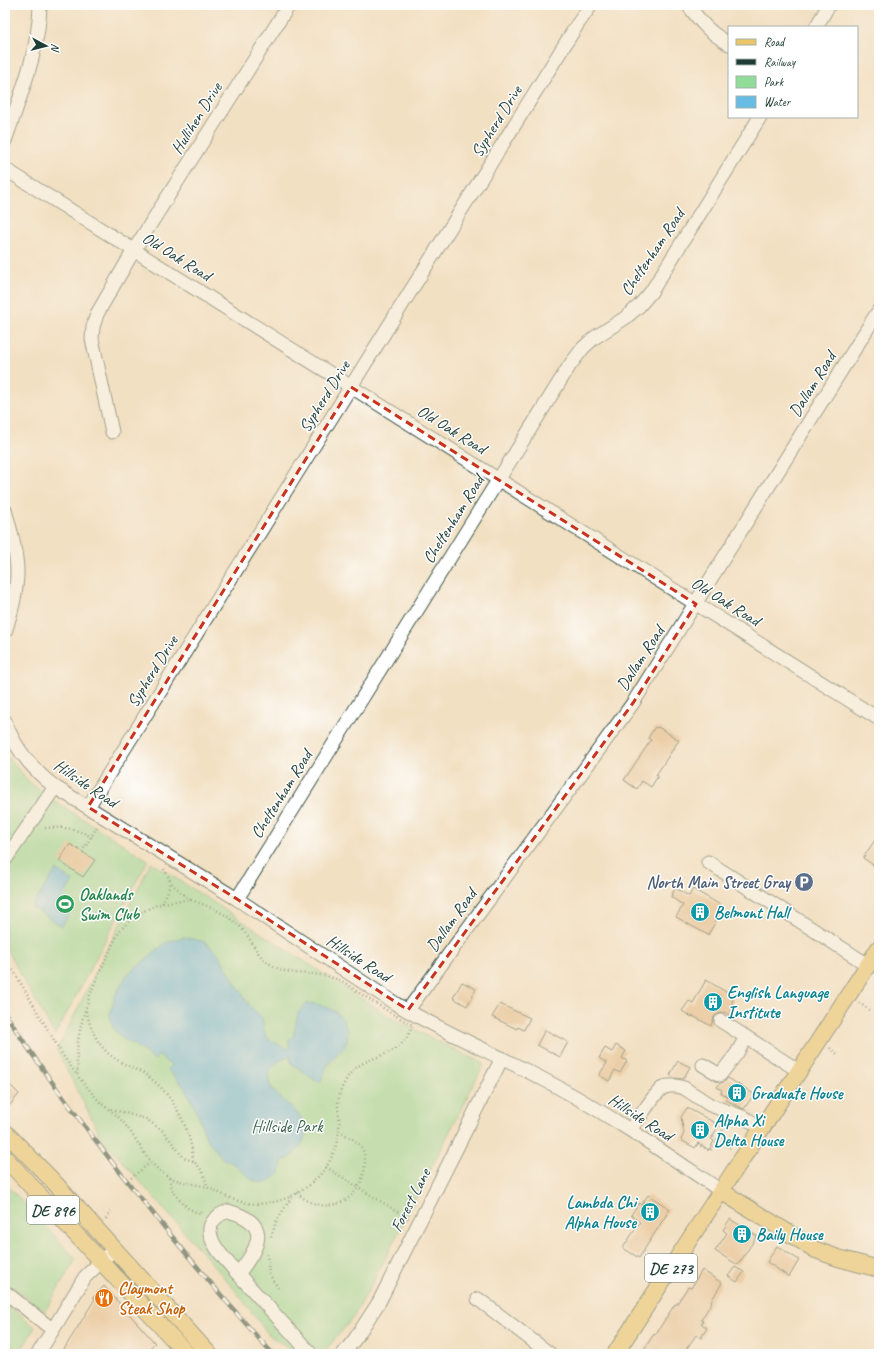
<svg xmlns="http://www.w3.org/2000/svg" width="884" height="1359" viewBox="0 0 884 1359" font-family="Caveat,sans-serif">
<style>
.green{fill:#91dc98;stroke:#588c66}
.water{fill:#66bce2;stroke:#427c8b}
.building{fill:#e4ba88}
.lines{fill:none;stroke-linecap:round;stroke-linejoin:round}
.minor-casing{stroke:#3f5549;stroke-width:15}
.major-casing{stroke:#3f5549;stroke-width:18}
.path{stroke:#3f5549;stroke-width:2.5;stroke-dasharray:1 3;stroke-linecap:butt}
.minor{stroke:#fff;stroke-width:13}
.major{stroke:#eac669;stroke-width:16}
.rail-casing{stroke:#1f3d34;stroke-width:4.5}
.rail{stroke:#fff;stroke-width:3;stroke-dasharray:9;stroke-linecap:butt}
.marked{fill:none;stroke:#c8321e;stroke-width:3;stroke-dasharray:8 5;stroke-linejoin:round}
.labels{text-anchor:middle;stroke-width:3;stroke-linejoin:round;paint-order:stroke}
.shield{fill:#fff;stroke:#627771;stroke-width:1}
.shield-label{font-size:16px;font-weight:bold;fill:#1f3d34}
.street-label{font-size:17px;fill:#1f3d34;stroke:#fff}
.service-label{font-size:17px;font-weight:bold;fill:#4e5e75;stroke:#fff;text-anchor:end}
.leisure-label{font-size:17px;font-weight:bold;fill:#27864d;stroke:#fff;text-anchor:start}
.culture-label{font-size:17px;font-weight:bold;fill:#0d838f;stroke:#fff;text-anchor:start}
.park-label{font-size:17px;fill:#3c654d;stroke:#fff}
.food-label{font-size:17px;font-weight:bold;fill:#c56008;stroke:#fff;text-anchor:start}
</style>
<rect width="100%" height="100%" fill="#fff"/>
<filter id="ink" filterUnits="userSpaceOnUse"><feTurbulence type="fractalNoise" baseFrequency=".025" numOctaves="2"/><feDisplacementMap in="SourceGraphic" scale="8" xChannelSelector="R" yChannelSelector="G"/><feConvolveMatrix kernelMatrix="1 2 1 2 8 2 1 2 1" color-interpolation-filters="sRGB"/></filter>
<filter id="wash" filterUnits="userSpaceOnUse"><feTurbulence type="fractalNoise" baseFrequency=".012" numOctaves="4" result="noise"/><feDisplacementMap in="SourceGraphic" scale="16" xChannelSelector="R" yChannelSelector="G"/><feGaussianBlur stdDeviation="0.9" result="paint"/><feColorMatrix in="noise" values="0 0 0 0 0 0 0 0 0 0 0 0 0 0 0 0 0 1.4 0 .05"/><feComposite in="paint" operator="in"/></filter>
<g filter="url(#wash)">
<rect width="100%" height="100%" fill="#f2e0c2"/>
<path class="green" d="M 5,754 L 29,782 L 56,802 L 148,860 L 55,1035 L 5,947 Z
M 151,862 L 395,1020 L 484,1064 L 371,1286 L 352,1319 L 322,1354 L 298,1354 L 269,1335 L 235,1290 L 101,1137 L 57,1050 Z
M 5,1183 L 76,1259 L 45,1311 L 5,1282 L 5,1272 L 6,1269 L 5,1268 Z
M 5,1302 L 35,1327 L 19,1354 L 5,1354 Z"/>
<path class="water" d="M 56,870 L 73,881 L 59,903 L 71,910 L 62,926 L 32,907 Z
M 184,937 L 205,942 L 218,954 L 249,1005 L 262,1018 L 264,1031 L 267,1038 L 287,1049 L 290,1047 L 288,1040 L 293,1037 L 298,1013 L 306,1004 C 327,1002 352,1017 347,1041 C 345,1048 339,1051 335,1056 C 332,1060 328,1064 326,1068 C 323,1073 323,1077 320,1082 C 309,1079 302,1068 291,1064 L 290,1055 C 285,1059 275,1062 271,1069 C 255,1100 325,1109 300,1147 C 297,1152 291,1156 287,1160 L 282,1160 L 280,1173 L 271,1180 L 262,1183 L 252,1180 L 233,1163 L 223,1159 L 206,1138 L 199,1117 L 186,1089 L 167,1069 L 172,1066 L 158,1055 L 155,1060 L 133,1044 L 122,1038 L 113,1028 L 110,1015 L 115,996 L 127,975 L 167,942 Z"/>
<g id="blocks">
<path class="building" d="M 655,727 L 657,728 L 658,727 L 679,740 L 656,775 L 658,776 L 651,787 L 642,781 L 637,789 L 624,780 L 651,740 L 648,738 Z
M 879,834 L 879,869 L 863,858 Z
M 70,844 L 95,860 L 83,877 L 59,861 Z
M 675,888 L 689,896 L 693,889 L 724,907 L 708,935 L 676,917 L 683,905 L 671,897 Z
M 706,980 L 733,996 L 731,1016 L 724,1012 L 718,1014 L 714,1017 L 711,1026 L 693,1016 L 692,1017 L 682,1011 L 689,1001 L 693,1003 Z
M 462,982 L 476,989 L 467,1006 L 453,998 Z
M 500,1004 L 530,1018 L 524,1030 L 518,1027 L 517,1029 L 492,1017 Z
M 545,1030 L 568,1042 L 560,1057 L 537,1045 Z
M 616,1045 L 626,1051 L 622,1058 L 627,1061 L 620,1073 L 615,1070 L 609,1081 L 599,1075 L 607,1063 L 599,1058 L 605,1048 L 612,1052 Z
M 678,1061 L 690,1067 L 683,1079 L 674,1078 L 670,1075 Z
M 728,1078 L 754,1094 L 744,1109 L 726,1100 L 728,1097 L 721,1093 L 722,1090 L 717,1087 L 720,1083 L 724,1082 Z
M 5,1080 L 19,1094 L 5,1111 Z
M 687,1108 L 719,1125 L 711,1139 L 714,1141 L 709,1150 L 698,1143 L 695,1148 L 681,1140 L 684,1133 L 681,1117 Z
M 648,1195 L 670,1209 L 639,1258 L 623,1248 L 640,1222 L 631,1215 L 639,1203 L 641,1205 Z
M 730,1219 L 757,1236 L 738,1265 L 715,1251 L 727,1233 L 723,1230 Z
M 777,1246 L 799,1260 L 789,1277 L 767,1262 Z
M 735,1267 L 744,1272 L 737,1282 L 728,1276 Z
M 702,1270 L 722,1283 L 711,1301 L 712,1302 L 701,1320 L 703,1321 L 701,1323 L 707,1328 L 701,1338 L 696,1335 L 683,1354 L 641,1354 L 654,1334 L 655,1335 L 675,1304 L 676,1305 L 688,1287 L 691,1288 Z
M 104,1286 L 155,1343 L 143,1354 L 128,1354 L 126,1351 L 112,1354 L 61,1354 L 95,1299 L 93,1297 Z"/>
</g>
</g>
<g filter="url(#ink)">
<use href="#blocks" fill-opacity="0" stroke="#3f5549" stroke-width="1"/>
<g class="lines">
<g class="minor-casing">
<path id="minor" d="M 688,5 C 702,24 709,32 729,44
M 816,27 L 829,5
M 5,141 C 20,96 39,52 40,5
M 5,169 L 879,719
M 112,432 L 92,339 L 93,327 L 97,314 L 134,250 L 289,5
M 5,510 C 20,561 22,581 5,632
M 5,721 C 14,747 33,770 55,787 L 237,899 L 396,1004 C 450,1036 508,1059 563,1090 C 618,1120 669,1156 721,1191
M 88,807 L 577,25 L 591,5
M 5,860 L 55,787
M 708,862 L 868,965
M 237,899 L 570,365 L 583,348 L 594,338 L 625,318 L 639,306 L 651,292 L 760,117
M 408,1010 L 633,703 L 879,310
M 721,1021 L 799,1071
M 703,1065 L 720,1075 L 737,1053 L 746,1037
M 630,1130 L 653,1098 L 661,1089 L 668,1086 L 677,1086 L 684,1088 L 710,1105 L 743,1117 L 762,1128
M 228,1211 C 272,1223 260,1246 238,1274 C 228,1262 198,1235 215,1219 C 219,1215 222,1213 228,1211 Z
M 238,1274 L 311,1354
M 5,1292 L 53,1330
M 478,1299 L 550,1354
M 38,1354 L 85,1277 L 114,1249
M 343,1354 L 355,1339 L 379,1302 L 502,1058"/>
</g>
<g class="major-casing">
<path id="major" d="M 5,1132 L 53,1181 L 209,1354
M 5,1158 L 187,1354
M 721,1191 L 816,1250 L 838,1258 L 879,1269
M 615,1354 L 879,948"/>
</g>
<path class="path" d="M 45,828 C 65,827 74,828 92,837
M 82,852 L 97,827
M 164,869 L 173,885 L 190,900
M 191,900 C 211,907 229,914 243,930 C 254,943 256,956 272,965 C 284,973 296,973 310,974 C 320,974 331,977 340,980 C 346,983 352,988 358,992 C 376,1003 394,1016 413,1025 C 410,1030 408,1037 404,1041 C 389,1059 363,1056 349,1075 C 343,1084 337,1096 338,1109 C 339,1115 340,1121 339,1127 C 338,1146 330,1166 316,1179 C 296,1199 263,1210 235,1200 C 225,1197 216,1190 206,1187 C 190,1182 174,1183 161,1172 C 144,1158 136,1136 121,1120 C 116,1114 108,1109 102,1104 C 96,1098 90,1091 85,1084 C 83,1082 79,1079 78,1076 C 77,1073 78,1068 77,1065 C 75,1027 93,984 110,950 C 114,942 118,932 125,925 C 144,907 165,900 191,900 Z
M 162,903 C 167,895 170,888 169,879
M 5,956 L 62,1054 L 77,1075
M 859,1003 L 870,1010
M 86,1011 C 90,1025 94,1038 104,1049 C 114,1061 130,1066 143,1073 C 171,1090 192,1129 193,1161 C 202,1169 205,1175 207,1187
M 830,1048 L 837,1054
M 111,1109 L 146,1119 L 163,1131 L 184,1158 L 193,1161
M 721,1122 L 723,1133 L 719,1141 L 732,1149
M 713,1137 L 719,1141
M 697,1144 L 710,1151 L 718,1140
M 326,1167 L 409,1219
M 131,1178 L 151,1162
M 169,1178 L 173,1192 L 181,1201 L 188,1208 L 200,1214 L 205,1211
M 297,1193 C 326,1219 362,1202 365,1165 C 365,1159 365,1152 361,1147 C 355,1139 347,1136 339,1131
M 106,1219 L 112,1209
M 271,1237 L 276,1222 L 292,1196
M 267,1254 L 269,1274 L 278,1288"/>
<use href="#minor" class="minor"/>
<use href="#major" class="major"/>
<g class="rail-casing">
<path id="rail" d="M 5,1013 C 39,1067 77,1116 115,1166 C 166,1230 218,1294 273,1354"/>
</g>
<use href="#rail" class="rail"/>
</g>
</g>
<path d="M0 0H884V1359H0ZM 351,387 L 696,604 L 633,703 L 408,1010 L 237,899 L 88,807 Z" fill="#f2e0c2" fill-opacity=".55" fill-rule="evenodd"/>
<path class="marked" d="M 351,387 L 696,604 L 633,703 L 408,1010 L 237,899 L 88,807 Z"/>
<defs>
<g id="parking-disc" transform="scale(1)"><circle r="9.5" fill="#5c6f8a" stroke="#fff"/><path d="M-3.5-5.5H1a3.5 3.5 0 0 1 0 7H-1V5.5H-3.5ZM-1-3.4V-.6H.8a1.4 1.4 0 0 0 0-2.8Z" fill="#fff"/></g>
<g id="stadium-disc" transform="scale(1)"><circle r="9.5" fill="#2e9e5b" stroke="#fff"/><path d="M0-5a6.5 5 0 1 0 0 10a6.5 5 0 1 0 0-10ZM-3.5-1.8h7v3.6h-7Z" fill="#fff"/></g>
<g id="building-disc" transform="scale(1)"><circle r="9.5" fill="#0f9aa8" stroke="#fff"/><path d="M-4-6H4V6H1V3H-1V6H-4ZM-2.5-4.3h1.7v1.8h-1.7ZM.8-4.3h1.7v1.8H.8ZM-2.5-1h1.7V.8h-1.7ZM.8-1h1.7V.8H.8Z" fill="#fff"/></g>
<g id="restaurant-disc" transform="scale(1)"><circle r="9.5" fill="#e8710a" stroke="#fff"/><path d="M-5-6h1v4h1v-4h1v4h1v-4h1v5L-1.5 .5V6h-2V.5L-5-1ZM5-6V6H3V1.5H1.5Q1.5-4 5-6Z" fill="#fff"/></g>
</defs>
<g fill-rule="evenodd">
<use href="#parking-disc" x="804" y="882"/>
<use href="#stadium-disc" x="65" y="904"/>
<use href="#building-disc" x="700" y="912"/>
<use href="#building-disc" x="713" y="1002"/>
<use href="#building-disc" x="737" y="1093"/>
<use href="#building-disc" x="700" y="1130"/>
<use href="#building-disc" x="650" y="1212"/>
<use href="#building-disc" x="742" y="1234"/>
<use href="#restaurant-disc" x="104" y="1298"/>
</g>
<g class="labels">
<g class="shield">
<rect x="27" y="1196" width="52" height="28" rx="3"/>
<rect x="645" y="1254" width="52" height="28" rx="3"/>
</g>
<g class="shield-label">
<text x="53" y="1216">DE 896</text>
<text x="671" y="1274">DE 273</text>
</g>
<g class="street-label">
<text transform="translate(196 118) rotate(-58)" y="6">Hullihen Drive</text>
<text transform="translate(496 121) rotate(-58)" y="6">Sypherd Drive</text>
<text transform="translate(652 252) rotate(-56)" y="6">Cheltenham Road</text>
<text transform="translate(177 256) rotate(32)" y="6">Old Oak Road</text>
<text transform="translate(812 384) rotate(-58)" y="6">Dallam Road</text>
<text transform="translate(324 396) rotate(-58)" y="6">Sypherd Drive</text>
<text transform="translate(452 429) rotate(32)" y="6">Old Oak Road</text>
<text transform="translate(453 519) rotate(-58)" y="6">Cheltenham Road</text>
<text transform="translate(726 601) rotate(32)" y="6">Old Oak Road</text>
<text transform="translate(640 658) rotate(-57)" y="6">Dallam Road</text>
<text transform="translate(152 671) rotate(-58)" y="6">Sypherd Drive</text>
<text transform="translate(86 783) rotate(34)" y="6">Hillside Road</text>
<text transform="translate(281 794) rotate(-58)" y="6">Cheltenham Road</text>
<text transform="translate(451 920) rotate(-54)" y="6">Dallam Road</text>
<text transform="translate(359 958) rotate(33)" y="6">Hillside Road</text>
<text transform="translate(641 1117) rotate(33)" y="6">Hillside Road</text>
<text transform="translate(410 1200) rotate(-63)" y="6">Forest Lane</text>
</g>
<g class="service-label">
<text x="790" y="888">North Main Street Gray</text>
</g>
<g class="leisure-label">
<text x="79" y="900">Oaklands<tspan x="79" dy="20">Swim Club</tspan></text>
</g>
<g class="culture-label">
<text x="714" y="918">Belmont Hall</text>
<text x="727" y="998">English Language<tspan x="727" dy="20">Institute</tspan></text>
<text x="751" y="1099">Graduate House</text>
<text x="714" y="1126">Alpha Xi<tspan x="714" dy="20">Delta House</tspan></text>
<text x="636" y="1208" text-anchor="end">Lambda Chi<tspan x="636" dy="20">Alpha House</tspan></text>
<text x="756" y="1240">Baily House</text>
</g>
<g class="park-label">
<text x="287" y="1132">Hillside Park</text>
</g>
<g class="food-label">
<text x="118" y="1294">Claymont<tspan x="118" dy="20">Steak Shop</tspan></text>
</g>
</g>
<rect width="884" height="1359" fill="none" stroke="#fff" stroke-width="20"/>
<rect x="728" y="26" width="130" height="92" fill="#ffffff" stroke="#a5b1ae"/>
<rect x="736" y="39" width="20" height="6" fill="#eac669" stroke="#a5b1ae"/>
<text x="764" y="46" font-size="12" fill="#1f3d34">Road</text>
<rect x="736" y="59" width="20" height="6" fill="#1f3d34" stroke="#a5b1ae"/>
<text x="764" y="66" font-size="12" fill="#1f3d34">Railway</text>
<rect x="736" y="76" width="20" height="12" fill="#91dc98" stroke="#a5b1ae"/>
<text x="764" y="86" font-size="12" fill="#1f3d34">Park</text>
<rect x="736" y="96" width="20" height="12" fill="#66bce2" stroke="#a5b1ae"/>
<text x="764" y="106" font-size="12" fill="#1f3d34">Water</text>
<g transform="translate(46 46) rotate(97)" stroke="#ffffff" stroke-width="3" paint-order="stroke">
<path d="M0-3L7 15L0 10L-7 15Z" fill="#1f3d34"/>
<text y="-6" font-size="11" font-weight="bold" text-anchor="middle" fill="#1f3d34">N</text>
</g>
</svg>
